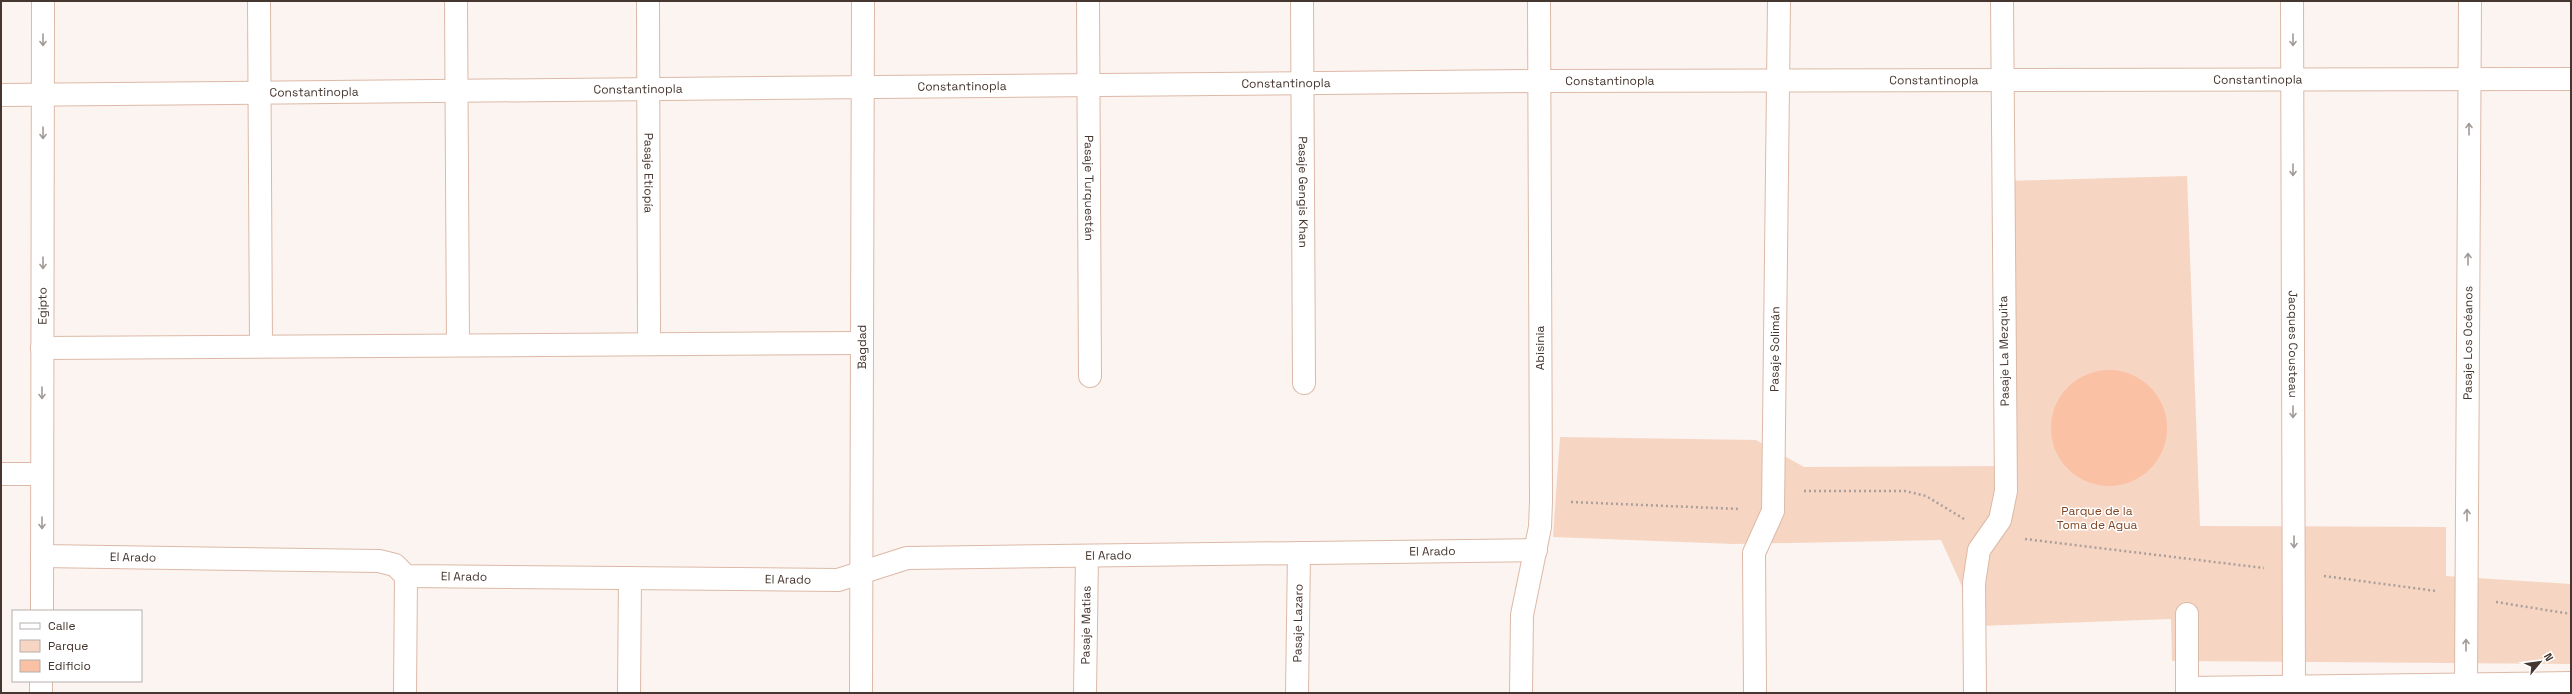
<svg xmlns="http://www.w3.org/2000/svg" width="2572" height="694" viewBox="0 0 2572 694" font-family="'Space Grotesk',sans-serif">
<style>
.green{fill:#f7d5c3}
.building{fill:#fac1a4}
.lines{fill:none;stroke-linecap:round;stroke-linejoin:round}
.minor-casing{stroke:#ddb9a7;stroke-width:24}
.path{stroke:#aa9f9a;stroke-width:2.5;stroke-dasharray:2 3;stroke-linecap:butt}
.minor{stroke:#fff;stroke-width:22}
.oneway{stroke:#a29a97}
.labels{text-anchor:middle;stroke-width:3;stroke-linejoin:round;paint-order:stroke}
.street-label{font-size:12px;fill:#45362f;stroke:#fff}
.park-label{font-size:12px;fill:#814523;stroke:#fff}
</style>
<rect width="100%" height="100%" fill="#fbf4f0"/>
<path class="green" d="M 2187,176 L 2200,526 L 2446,527 L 2446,576 L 2571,584 L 2571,664 L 2172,661 L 2171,619 L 1980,626 L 1941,540 L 1734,544 L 1553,537 L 1560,437 L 1756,440 L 1804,467 L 2009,466 L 2005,181 Z"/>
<path class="building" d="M2051 428a58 58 0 1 1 116 0a58 58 0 1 1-116 0Z"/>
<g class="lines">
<g class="minor-casing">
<g id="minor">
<path d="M 259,1 L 261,346"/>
<path d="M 456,1 L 458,345"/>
<path id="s1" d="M 648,1 L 649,344"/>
<path id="s2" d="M 1088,1 L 1090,376"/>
<path id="s3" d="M 1302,1 L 1304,383"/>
<path id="s4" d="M 2292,1 L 2294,687"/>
<path id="s5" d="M 1,95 L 1539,81 L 2571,79"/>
<path d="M 42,348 L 862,343"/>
<path d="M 1,474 L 42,474"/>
<path id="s6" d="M 42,556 L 379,561 L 395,565 L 406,576 L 838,580 L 907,558 L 1536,550"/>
<path id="s7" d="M 42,611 L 43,1"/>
<path id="s8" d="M 2466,684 L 2470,1"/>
<path d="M 2187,688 L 2571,683"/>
<path d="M 41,693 L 41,681"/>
<path d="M 405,693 L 406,576"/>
<path d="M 629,693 L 630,578"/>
<path id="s9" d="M 861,693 L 863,1"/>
<path id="s10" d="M 1085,693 L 1087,556"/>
<path id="s11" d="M 1297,693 L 1299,553"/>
<path d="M 1521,693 L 1522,615 L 1540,527 L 1541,501 L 1539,1"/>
<path id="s12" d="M 1755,693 L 1754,553 L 1773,511 L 1779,1"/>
<path d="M 1975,693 L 1974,583 L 1979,550 L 2000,520 L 2006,491 L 2002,1"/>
<path d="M 2187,693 L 2187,614"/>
</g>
</g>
<path class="path" d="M 1804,491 L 1905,491 L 1926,496 L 1964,519
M 1571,502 L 1740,509
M 2025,539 L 2264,568
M 2324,576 L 2436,591
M 2496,602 L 2571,614"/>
<use href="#minor" class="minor"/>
</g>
<defs><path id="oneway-shaft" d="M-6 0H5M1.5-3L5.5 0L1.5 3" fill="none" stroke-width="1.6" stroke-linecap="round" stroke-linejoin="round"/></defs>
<g class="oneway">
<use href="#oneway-shaft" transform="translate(43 40) rotate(90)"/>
<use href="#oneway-shaft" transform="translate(2293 40) rotate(90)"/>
<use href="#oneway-shaft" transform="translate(2469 129) rotate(-90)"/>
<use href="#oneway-shaft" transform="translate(43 133) rotate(90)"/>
<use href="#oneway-shaft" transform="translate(2293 170) rotate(90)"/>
<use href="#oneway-shaft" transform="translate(2468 259) rotate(-90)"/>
<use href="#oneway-shaft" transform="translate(43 263) rotate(90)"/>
<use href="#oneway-shaft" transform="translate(42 393) rotate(90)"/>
<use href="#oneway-shaft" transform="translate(2293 412) rotate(90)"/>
<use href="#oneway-shaft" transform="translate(2467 515) rotate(-90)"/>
<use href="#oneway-shaft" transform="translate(42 523) rotate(90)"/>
<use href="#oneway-shaft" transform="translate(2294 542) rotate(90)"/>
<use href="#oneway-shaft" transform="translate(2466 645) rotate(-90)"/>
</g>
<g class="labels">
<g class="street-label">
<text dy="4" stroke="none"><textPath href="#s5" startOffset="1933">Constantinopla</textPath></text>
<text dy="4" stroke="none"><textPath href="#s5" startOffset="2257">Constantinopla</textPath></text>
<text dy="4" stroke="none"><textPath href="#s5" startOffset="1609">Constantinopla</textPath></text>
<text dy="4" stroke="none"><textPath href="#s5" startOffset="1285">Constantinopla</textPath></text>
<text dy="4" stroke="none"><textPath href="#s5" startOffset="961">Constantinopla</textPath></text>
<text dy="4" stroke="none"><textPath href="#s5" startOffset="637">Constantinopla</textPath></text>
<text dy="4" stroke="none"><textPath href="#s5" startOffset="313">Constantinopla</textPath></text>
<text dy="4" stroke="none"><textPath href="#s1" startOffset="172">Pasaje Etiopía</textPath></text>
<text dy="4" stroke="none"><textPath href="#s2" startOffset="187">Pasaje Turquestán</textPath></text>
<text dy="4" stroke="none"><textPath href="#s3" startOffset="191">Pasaje Gengis Khan</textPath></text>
<text dy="4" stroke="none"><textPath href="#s7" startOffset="305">Egipto</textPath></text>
<text dy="4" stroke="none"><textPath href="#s8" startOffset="341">Pasaje Los Océanos</textPath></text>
<text dy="4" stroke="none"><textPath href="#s4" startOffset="343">Jacques Cousteau</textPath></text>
<text dy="4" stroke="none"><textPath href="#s9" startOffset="346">Bagdad</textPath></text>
<text transform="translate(1540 348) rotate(-90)" y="4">Abisinia</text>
<text dy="4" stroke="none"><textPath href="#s12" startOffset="348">Pasaje Solimán</textPath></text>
<text transform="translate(2004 351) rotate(-91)" y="4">Pasaje La Mezquita</text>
<text dy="4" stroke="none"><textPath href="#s6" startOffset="1399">El Arado</textPath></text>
<text dy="4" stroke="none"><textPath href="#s6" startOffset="1075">El Arado</textPath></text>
<text dy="4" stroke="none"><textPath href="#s6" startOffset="91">El Arado</textPath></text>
<text dy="4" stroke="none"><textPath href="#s6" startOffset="427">El Arado</textPath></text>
<text dy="4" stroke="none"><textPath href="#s6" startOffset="751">El Arado</textPath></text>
<text dy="4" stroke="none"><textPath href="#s11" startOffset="70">Pasaje Lazaro</textPath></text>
<text dy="4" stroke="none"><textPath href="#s10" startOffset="68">Pasaje Matias</textPath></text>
</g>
<g class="park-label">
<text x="2097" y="515">Parque de la<tspan x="2097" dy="14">Toma de Agua</tspan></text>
</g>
</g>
<rect width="2572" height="694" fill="none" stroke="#45362f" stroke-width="4"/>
<rect x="12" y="610" width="130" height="72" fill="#ffffff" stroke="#b5afac"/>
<rect x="20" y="623" width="20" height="6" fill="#ffffff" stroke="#b5afac"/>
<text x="48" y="630" font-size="12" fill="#45362f">Calle</text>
<rect x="20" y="640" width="20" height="12" fill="#f7d5c3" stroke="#b5afac"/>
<text x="48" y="650" font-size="12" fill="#45362f">Parque</text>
<rect x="20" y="660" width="20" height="12" fill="#fac1a4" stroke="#b5afac"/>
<text x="48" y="670" font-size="12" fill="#45362f">Edificio</text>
<g transform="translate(2540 662) rotate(61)" stroke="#ffffff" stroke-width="3" paint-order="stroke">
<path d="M0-3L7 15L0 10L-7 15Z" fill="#45362f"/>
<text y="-6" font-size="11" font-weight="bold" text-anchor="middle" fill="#45362f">N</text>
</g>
</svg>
